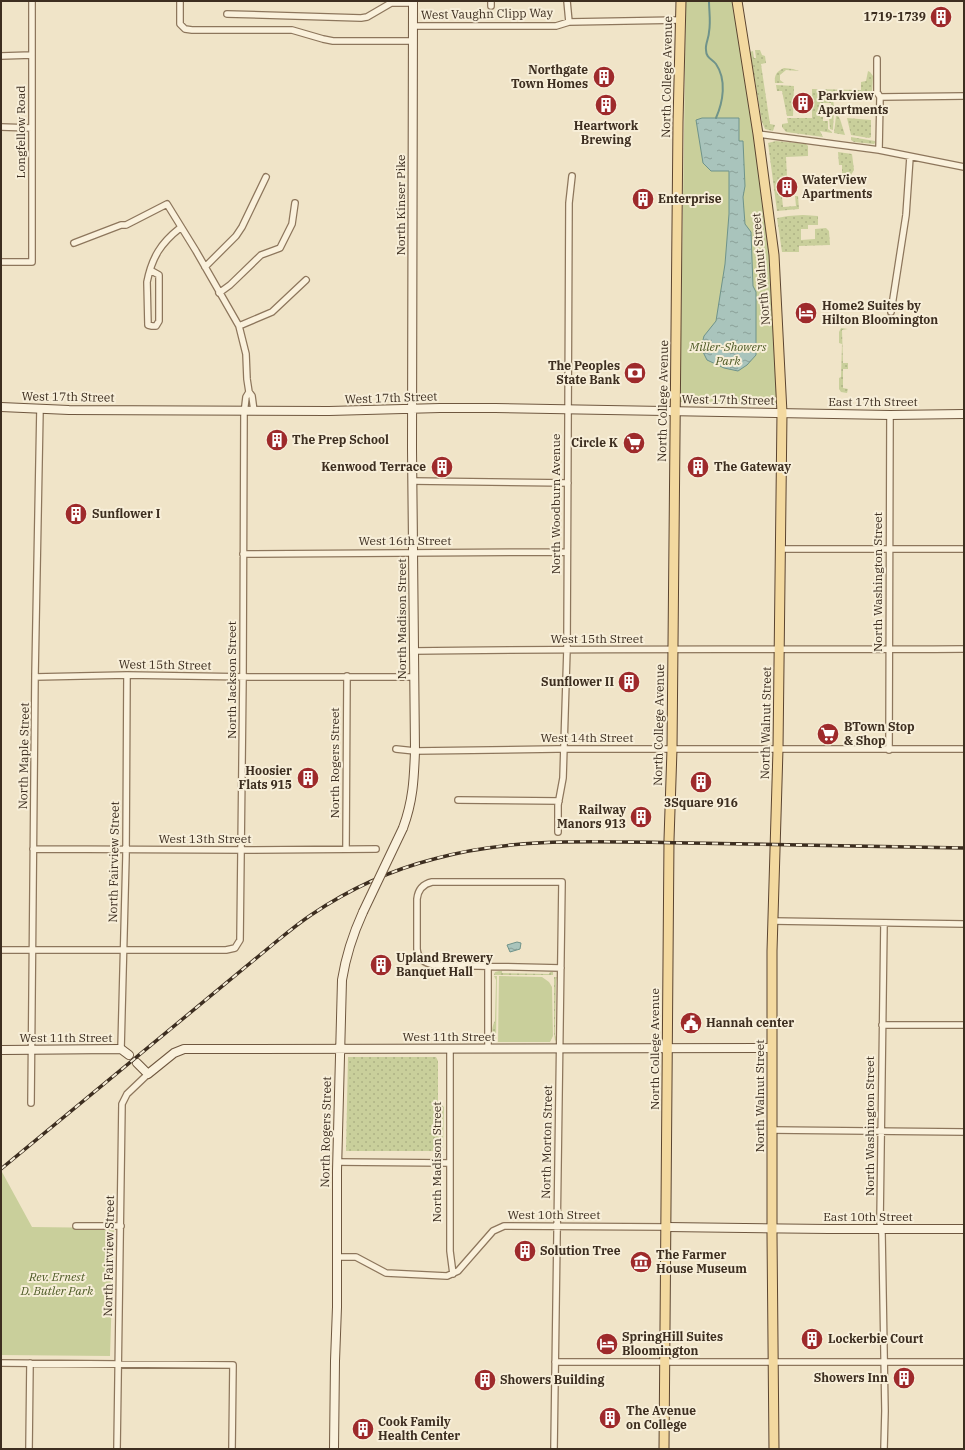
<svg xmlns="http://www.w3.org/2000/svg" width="965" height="1450" viewBox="0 0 965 1450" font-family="'IBM Plex Serif',serif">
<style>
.grass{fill:url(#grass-dots)}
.park{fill:#c9cf9b}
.water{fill:url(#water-ripples);stroke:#6f938a}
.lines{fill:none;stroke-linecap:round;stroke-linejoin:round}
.stream{stroke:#6f938a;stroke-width:2}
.street-casing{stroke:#8d765c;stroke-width:8}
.secondary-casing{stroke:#6f573f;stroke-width:10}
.primary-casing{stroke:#5b4430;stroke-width:11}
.street{stroke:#faf1dc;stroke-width:5.5}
.secondary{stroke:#faf1dc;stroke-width:8}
.primary{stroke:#f3d9a0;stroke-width:9}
.rail-casing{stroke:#3d2e20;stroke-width:3.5}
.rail{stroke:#f7eed8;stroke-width:2;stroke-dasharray:6;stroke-linecap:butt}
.secondary-bridge-casing{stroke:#6f573f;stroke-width:10;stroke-linecap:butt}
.secondary-bridge{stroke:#faf1dc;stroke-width:8}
.labels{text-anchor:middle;stroke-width:4;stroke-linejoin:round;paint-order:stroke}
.street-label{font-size:12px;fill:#3d2e20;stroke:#f7eed8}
.poi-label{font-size:12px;font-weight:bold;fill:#3d2e20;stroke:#f7eed8;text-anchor:start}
.park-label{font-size:12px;font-style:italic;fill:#4d5a26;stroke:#f7eed8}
</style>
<defs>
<pattern id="grass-dots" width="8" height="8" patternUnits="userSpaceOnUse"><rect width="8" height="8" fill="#c9cf9b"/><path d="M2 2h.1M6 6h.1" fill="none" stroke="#aeb285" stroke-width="1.8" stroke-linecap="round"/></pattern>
<pattern id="water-ripples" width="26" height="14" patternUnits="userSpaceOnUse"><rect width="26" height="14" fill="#a9c4bc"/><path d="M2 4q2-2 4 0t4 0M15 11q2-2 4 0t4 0" fill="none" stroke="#8ba098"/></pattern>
</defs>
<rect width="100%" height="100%" fill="#f0e4c8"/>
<path class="grass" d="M 755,50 L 760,50 L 762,55 L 765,56 L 766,63 L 761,64 L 762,71 L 770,124 L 775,125 L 773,131 L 765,129 L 762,122 L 750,52 L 753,51 L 754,58 L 756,58 Z
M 784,68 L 793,69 L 799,71 L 786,70 L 780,75 L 780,80 L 784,83 L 775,83 C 774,75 777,71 784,68 Z
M 868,71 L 870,72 L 873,76 L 872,93 L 860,92 L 860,98 L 833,98 L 834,108 L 832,108 L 831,103 L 820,103 L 820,117 L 823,117 L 823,121 L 828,121 L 828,129 L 832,132 L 832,133 L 820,131 L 823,137 L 786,132 L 782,127 L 782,124 L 788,123 L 787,118 L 812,118 L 812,89 L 861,90 L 861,82 L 866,81 Z
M 776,85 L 794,86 L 793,116 L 787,116 L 782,91 L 777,91 Z
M 832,110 L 834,110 L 833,130 L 830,129 L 829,117 L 832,116 Z
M 836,116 L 838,116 L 840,119 L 845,135 L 834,133 Z
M 847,118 L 871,120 L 871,137 L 869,138 L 851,135 Z
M 851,137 L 875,141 L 875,143 L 874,144 L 854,142 L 851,140 Z
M 776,141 L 806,144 L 808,146 L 808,156 L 786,157 L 787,176 L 780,177 L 783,207 L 796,206 L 795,196 L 798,196 L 799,209 L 777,211 L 768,143 Z
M 838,152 L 852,154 L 854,170 L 851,175 L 842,177 L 842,165 L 839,165 Z
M 803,215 L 818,216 L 818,225 L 808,225 L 808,229 L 801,229 L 801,240 L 815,239 L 815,229 L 826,228 L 829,231 L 830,245 L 799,246 L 799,252 L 782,252 L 777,218 L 788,216 Z
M 841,328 L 848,329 L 842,330 L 843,363 L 848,363 L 848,369 L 843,369 L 843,388 L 848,389 L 847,393 L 841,392 L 839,389 L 839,378 L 841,377 L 842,344 L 839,343 L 839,332 Z
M 499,971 L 502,971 L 502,973 L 549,974 L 550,972 L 553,972 L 553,975 L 494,975 L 495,972 Z
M 494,976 L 497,976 L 496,1042 C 491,1038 491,1027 495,1021 L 496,980 Z
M 554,977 L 557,977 L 556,981 L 555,1035 L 557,1039 L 555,1041 L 554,1033 Z
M 348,1057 L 436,1057 L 438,1061 L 438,1102 L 444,1107 L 443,1149 L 436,1151 L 346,1151 Z"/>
<path class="park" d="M 686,1 L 733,1 L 750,105 L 770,257 L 778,403 L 680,402 Z
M 499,976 L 542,977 L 549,982 L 552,987 L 553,1036 L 550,1042 L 498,1042 Z
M 2,1172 L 32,1227 L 114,1228 L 110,1356 L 1,1355 L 1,1173 Z"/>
<path class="water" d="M 702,118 L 739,118 L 739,141 L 743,141 L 745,186 L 743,197 L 745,224 L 751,232 L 753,286 L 756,292 L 756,355 L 747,365 L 738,371 L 724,368 L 707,360 L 701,348 L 704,336 L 716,321 L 725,264 L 729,214 L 729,171 L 711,171 L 703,163 L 696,120 Z
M 517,942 L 521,943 L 520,949 L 510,952 L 507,945 Z"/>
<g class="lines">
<path class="stream" d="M 709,1 C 709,11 711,22 709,32 C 709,38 705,44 706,50 C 706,58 712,59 716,64 C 727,80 723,102 716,118"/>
<g class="street-casing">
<path id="street" d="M 180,1 L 180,24 L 185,29 L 192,30 L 292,30 L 323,39 L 333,41 L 413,41
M 491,1 L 491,6
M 567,1 L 569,22
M 227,14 L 361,18 L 367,17 L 391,3 L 414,3
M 413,26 L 556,26 L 569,22 L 680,20
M 1,56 L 32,55
M 877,59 L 877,92 L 880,97 L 879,150
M 880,97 L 964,96
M 1,127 L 32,128
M 758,134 L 879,150 L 964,167
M 74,243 L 121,225 L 126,225 L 167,204 L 196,251 L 239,326 L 246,354 L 247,379 L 249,392 L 252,396 L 254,411
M 1,262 L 32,262 L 32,1
M 205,267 L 236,236 L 242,227 L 266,177
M 150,270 L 159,275 L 159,321 L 156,326 L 152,326 L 148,325 L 147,282 C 152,257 161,243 180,228
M 219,293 L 230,285 L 261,255 L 280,248 L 292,224 L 295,203
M 891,312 L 906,215 L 910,157
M 239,326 L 272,312 L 306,280
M 412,481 L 568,483
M 780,549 L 964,549
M 243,554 L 567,552
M 414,651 C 597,648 781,650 964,649
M 35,677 L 127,675 L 250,677 L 414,677
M 396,749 L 415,751 L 557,749 L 964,749
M 889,750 L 890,415
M 458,800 L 559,801
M 558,832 L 558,805 L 563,778 L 567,649 L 569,203 L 572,176
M 33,849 L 247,850 L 376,849
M 346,849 L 347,676
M 773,921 L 964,924
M 1,950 L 226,950 L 235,948 L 240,940 L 243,677 L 244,414 L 246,397 L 249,392
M 488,966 L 488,1049
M 882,1025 L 964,1025
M 121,1049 L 126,856 L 127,675
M 450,1049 L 450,1251 L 453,1274
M 31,1103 L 35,675 L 40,409
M 772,1130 L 964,1132
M 337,1162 L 449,1163
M 76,1226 L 121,1226
M 336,1257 L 356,1257 L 386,1273 L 447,1276 L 458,1271 L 493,1231 L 504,1226 L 666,1227
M 555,1362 L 964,1362
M 1,1363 L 233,1365 L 232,1449
M 29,1449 L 30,1363
M 117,1449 L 122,1104 L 127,1094 L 148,1074
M 554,1449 L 562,882 L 432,882 C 423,884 418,890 417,899 L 417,949 C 418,959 424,963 434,965 L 561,968
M 884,1449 L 885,1411 L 882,1234 L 880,1222 L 884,923"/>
</g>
<g class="secondary-casing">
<path id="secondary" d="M 1,407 L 69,410 L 329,411 L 440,408 L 495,408 L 890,415 L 964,414
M 403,828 C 413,801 414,779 415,751 L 412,448 L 413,1
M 1,1050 L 121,1049 L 129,1055
M 137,1063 L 148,1074 L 174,1053 L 184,1049 L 772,1048
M 666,1227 L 829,1229 L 964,1229
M 334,1449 L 335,1361 L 337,1307 L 337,1171 L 342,980 C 346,955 353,934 363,912"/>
</g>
<g class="primary-casing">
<path id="primary" d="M 737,1 L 758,134 L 774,255 L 782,413 L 778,749 L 772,951 L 772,1235 L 774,1449
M 664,1449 L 669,840 L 672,749 L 678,122 L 681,1"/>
</g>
<use href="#street" class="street"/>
<use href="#secondary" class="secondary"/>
<use href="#primary" class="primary"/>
<g class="rail-casing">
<path id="rail" d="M 1,1169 L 277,941 C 288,932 299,923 311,915 C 348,890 391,870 434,859 C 516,836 604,842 689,843 C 781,845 872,846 964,848"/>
</g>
<use href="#rail" class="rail"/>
<g class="secondary-bridge-casing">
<path id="secondary-bridge" d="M 363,912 L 403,828"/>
</g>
<use href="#secondary-bridge" class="secondary-bridge"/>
</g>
<defs>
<g id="building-disc" transform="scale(1.15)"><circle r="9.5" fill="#9e2a2b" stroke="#f7eed8"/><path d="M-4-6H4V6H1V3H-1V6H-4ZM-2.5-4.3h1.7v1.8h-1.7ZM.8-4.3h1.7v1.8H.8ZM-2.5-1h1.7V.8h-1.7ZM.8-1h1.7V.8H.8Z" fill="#fff"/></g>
<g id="hotel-disc" transform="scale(1.15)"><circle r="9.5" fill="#9e2a2b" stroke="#f7eed8"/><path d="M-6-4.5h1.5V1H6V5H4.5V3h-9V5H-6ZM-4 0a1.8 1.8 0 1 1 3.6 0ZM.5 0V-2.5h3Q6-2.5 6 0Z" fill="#fff"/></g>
<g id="bank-disc" transform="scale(1.15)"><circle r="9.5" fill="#9e2a2b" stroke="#f7eed8"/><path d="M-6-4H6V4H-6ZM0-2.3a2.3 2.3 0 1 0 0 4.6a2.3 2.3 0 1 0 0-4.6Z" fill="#fff"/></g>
<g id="supermarket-disc" transform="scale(1.15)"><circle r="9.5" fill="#9e2a2b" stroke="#f7eed8"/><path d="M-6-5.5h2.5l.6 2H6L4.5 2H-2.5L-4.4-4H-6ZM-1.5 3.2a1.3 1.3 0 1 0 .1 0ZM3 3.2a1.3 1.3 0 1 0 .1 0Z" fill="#fff"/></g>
<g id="civic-disc" transform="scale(1.15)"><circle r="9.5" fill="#9e2a2b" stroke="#f7eed8"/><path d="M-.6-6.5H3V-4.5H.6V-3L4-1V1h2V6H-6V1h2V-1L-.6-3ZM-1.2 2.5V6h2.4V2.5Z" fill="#fff"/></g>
<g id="museum-disc" transform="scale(1.15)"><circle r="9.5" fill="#9e2a2b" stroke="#f7eed8"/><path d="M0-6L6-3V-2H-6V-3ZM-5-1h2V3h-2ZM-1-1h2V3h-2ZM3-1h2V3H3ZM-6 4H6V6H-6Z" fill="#fff"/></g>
</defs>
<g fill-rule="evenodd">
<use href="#building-disc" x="941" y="17"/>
<use href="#building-disc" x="604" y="77"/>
<use href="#building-disc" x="803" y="103"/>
<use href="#building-disc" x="606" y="105"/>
<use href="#building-disc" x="787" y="187"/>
<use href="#building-disc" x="643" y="199"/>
<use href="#hotel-disc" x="806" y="313"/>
<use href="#bank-disc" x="635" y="373"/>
<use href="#building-disc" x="277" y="440"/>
<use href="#supermarket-disc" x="634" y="443"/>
<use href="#building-disc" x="442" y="467"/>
<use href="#building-disc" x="698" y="467"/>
<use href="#building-disc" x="76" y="514"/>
<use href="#building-disc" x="629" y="682"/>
<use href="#supermarket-disc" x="828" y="734"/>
<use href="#building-disc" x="308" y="778"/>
<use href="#building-disc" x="701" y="782"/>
<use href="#building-disc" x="641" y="817"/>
<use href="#building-disc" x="381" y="965"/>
<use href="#civic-disc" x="691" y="1023"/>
<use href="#building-disc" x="525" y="1251"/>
<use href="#museum-disc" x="641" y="1262"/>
<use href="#building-disc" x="812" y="1339"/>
<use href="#hotel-disc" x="607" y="1344"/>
<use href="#building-disc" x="904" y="1378"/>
<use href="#building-disc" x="485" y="1380"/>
<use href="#building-disc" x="610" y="1418"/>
<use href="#building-disc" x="363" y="1429"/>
</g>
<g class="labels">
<g class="street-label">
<text transform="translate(487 14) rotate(-1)" y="4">West Vaughn Clipp Way</text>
<text transform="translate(667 77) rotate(-89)" y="4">North College Avenue</text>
<text transform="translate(21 132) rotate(-90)" y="4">Longfellow Road</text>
<text transform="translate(401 205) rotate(-90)" y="4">North Kinser Pike</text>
<text transform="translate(761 269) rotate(-95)" y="4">North Walnut Street</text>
<text transform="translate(68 397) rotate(1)" y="4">West 17th Street</text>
<text transform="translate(391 398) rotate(-2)" y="4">West 17th Street</text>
<text transform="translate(728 400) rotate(1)" y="4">West 17th Street</text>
<text transform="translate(663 401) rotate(-89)" y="4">North College Avenue</text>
<text x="873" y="406">East 17th Street</text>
<text transform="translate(556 504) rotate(-90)" y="4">North Woodburn Avenue</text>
<text x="405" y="545">West 16th Street</text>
<text transform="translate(878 582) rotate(-90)" y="4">North Washington Street</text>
<text transform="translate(402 619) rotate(-90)" y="4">North Madison Street</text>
<text x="597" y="643">West 15th Street</text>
<text transform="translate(165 665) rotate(1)" y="4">West 15th Street</text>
<text transform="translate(232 680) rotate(-90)" y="4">North Jackson Street</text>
<text transform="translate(766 723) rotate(-89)" y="4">North Walnut Street</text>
<text transform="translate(659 725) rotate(-89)" y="4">North College Avenue</text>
<text x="587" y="742">West 14th Street</text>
<text transform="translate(24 756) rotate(-89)" y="4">North Maple Street</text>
<text transform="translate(335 763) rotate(-90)" y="4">North Rogers Street</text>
<text x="205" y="843">West 13th Street</text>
<text transform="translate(114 862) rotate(-89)" y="4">North Fairview Street</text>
<text x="449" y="1041">West 11th Street</text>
<text x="66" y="1042">West 11th Street</text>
<text transform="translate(655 1049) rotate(-90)" y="4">North College Avenue</text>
<text transform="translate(760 1096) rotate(-90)" y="4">North Walnut Street</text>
<text transform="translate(870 1126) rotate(-90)" y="4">North Washington Street</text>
<text transform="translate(326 1132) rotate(-89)" y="4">North Rogers Street</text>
<text transform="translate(547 1142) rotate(-89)" y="4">North Morton Street</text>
<text transform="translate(437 1162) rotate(-90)" y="4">North Madison Street</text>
<text x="554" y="1219">West 10th Street</text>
<text x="868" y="1221">East 10th Street</text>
<text transform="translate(109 1256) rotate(-89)" y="4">North Fairview Street</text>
</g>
<g class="poi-label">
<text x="926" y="21" text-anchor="end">1719-1739</text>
<text x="588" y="74" text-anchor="end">Northgate<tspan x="588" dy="14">Town Homes</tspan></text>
<text x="818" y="100">Parkview<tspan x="818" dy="14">Apartments</tspan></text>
<text x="606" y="130" text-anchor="middle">Heartwork<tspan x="606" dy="14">Brewing</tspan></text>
<text x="802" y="184">WaterView<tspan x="802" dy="14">Apartments</tspan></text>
<text x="658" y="203">Enterprise</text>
<text x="822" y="310">Home2 Suites by<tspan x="822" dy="14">Hilton Bloomington</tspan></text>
<text x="620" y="370" text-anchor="end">The Peoples<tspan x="620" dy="14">State Bank</tspan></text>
<text x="292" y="444">The Prep School</text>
<text x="618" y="447" text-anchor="end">Circle K</text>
<text x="426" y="471" text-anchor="end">Kenwood Terrace</text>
<text x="714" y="471">The Gateway</text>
<text x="92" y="518">Sunflower I</text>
<text x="614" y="686" text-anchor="end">Sunflower II</text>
<text x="844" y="731">BTown Stop<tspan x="844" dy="14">&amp; Shop</tspan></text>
<text x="292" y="775" text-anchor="end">Hoosier<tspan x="292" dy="14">Flats 915</tspan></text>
<text x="701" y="807" text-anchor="middle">3Square 916</text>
<text x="626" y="814" text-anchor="end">Railway<tspan x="626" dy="14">Manors 913</tspan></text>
<text x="396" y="962">Upland Brewery<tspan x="396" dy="14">Banquet Hall</tspan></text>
<text x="706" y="1027">Hannah center</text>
<text x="540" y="1255">Solution Tree</text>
<text x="656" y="1259">The Farmer<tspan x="656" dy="14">House Museum</tspan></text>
<text x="622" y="1341">SpringHill Suites<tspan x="622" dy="14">Bloomington</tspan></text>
<text x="828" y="1343">Lockerbie Court</text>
<text x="888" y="1382" text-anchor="end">Showers Inn</text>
<text x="500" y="1384">Showers Building</text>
<text x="626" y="1415">The Avenue<tspan x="626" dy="14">on College</tspan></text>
<text x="378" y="1426">Cook Family<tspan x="378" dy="14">Health Center</tspan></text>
</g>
<g class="park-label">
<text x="728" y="351">Miller-Showers<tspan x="728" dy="14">Park</tspan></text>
<text x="57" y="1281">Rev. Ernest<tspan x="57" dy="14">D. Butler Park</tspan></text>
</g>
</g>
<rect width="965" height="1450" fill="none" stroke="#3d2e20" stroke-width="4"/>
</svg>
